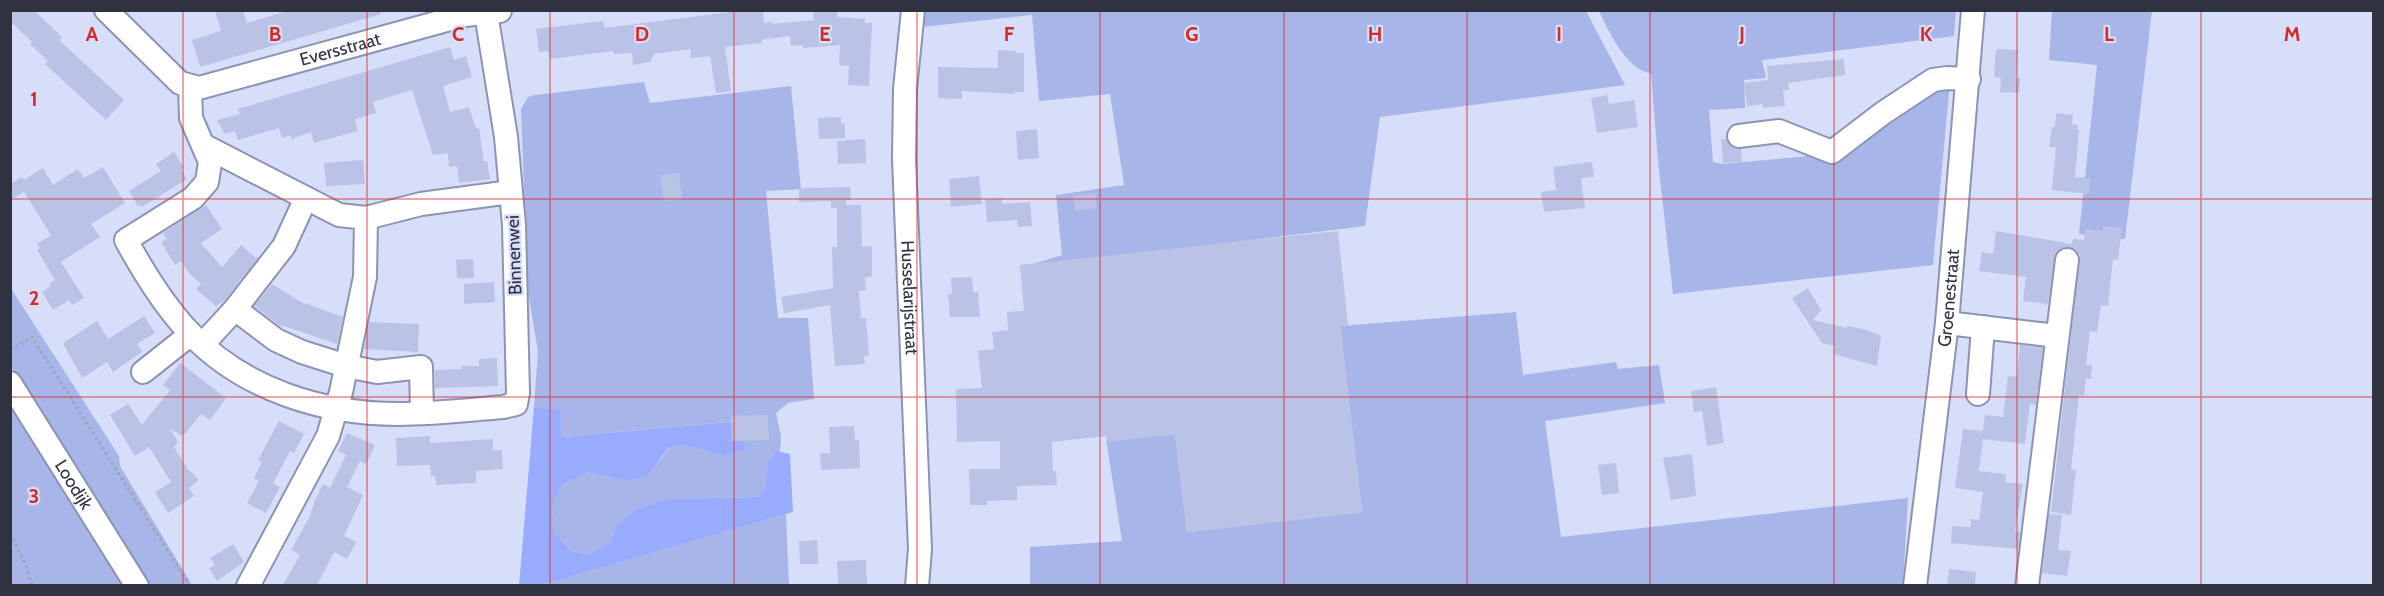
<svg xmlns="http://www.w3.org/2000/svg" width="2384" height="596" viewBox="0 0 2384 596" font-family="Cabin,sans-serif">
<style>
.green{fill:#a8b5e8}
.forest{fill:#98abfd}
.building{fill:#bac3e5}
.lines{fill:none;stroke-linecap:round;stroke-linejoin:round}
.minor-casing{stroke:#8c94b4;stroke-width:26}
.path{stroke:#9ea5bb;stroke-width:3;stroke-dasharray:3 3;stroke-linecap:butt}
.minor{stroke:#fff;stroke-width:22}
.grid{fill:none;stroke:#d62828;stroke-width:1.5;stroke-opacity:0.55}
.labels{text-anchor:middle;stroke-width:4.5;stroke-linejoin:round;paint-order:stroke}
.street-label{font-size:18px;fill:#2f3340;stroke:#d6def9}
.grid-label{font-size:20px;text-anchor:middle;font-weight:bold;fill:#d62828;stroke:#d6def9;stroke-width:4.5;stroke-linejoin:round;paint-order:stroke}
</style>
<rect width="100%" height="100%" fill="#d6def9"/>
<path class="green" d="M 925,10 L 1586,11 L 1625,85 L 1380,117 L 1365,226 L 1017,269 L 1062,255 L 1056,195 L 1124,185 L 1110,94 L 1039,101 L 1032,15 L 922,27 Z
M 1599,11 L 1956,11 L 1954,36 L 1762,60 L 1766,78 L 1744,80 L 1745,108 L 1709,110 L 1713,162 L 1723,164 L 1830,154 L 1950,82 L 1933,265 L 1673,294 L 1658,161 L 1651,73 C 1627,71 1608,30 1599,11 Z
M 2052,11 L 2152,11 L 2125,239 L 2079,234 L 2097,65 L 2049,60 Z
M 644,82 L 650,103 L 791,86 L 801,189 L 766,191 L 778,318 L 808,318 L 814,399 L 788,403 L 776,413 L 781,436 L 780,452 L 776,452 L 767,464 L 765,488 L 758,497 L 666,499 L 636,509 L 617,525 L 609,543 L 588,554 L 571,551 L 554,532 L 552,505 L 562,485 L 588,472 L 627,481 L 648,476 L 669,448 L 683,445 L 725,456 L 747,449 L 744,443 L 739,421 L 562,437 L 561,411 L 534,407 L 538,351 L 528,292 L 524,288 L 527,266 L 521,109 L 528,97 L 535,95 Z
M 10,287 L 119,456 L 120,466 L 192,585 L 149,585 L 11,366 Z
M 1516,312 L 1523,375 L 1616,362 L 1618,369 L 1659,365 L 1665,403 L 1545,421 L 1561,537 L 1908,498 L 1903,585 L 1030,586 L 1030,547 L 1122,541 L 1106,439 L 1175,434 L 1187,532 L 1362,512 L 1340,326 Z
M 10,401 L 128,585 L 11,585 Z
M 786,514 L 789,585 L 542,585 Z"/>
<path class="forest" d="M 534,407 L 561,410 L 562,437 L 740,421 L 744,442 L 747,449 L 725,456 L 683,445 L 668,448 L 648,476 L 627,481 L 588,472 L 562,485 L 552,505 L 554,532 L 571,551 L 588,554 L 609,543 L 617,525 L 636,509 L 666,499 L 758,497 L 765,488 L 767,464 L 776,451 L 790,454 L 793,512 L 542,585 L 519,586 Z"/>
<path class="building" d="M 10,10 L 34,10 L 62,37 L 59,40 L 124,100 L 106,120 L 45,64 L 48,61 L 30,44 L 32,42 L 10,21 Z
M 215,10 L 243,10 L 247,23 L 291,10 L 380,10 L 381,14 L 200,67 L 192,40 L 221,31 Z
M 729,10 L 763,10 L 764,23 L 772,22 L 772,24 L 814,20 L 813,10 L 837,10 L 837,17 L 865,19 L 865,23 L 872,23 L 869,86 L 848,85 L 849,66 L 839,65 L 840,45 L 803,48 L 803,45 L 791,46 L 790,36 L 761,40 L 762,43 L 725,47 L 731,91 L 716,93 L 710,56 L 691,58 L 690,49 L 654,54 L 650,62 L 633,65 L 632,53 L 614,54 L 613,51 L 550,59 L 548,51 L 539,52 L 536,29 L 603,21 L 604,28 L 730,12 Z
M 450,47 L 454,60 L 466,56 L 472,77 L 443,86 L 450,112 L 469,107 L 476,129 L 479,128 L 484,162 L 487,161 L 490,179 L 459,183 L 457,166 L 449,167 L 448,153 L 433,155 L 412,90 L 373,102 L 376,113 L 355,119 L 358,131 L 314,143 L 311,132 L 291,139 L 291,135 L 282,138 L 279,128 L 238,140 L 235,131 L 225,134 L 217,120 L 240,114 L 238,109 Z
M 1996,49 L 2018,50 L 2016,78 L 2020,78 L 2019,93 L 2000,92 L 2001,78 L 1994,77 Z
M 998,50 L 1016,51 L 1016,53 L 1024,53 L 1024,92 L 1014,92 L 1014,94 L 962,91 L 962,99 L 938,98 L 938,67 L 998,68 Z
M 1844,59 L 1845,75 L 1788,83 L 1789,90 L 1783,90 L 1785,106 L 1763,108 L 1763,104 L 1747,106 L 1744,83 L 1768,80 L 1767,66 Z
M 1607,95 L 1609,104 L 1634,100 L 1638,127 L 1597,133 L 1591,98 Z
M 2056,113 L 2073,115 L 2072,124 L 2078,125 L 2077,130 L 2079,130 L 2075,177 L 2090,178 L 2089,194 L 2052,190 L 2056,147 L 2049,147 L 2052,127 L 2055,127 Z
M 841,117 L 841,124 L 845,123 L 845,138 L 819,139 L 818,118 Z
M 1037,129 L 1039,158 L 1018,160 L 1016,131 Z
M 865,139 L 866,163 L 838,164 L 837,141 Z
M 1721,139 L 1726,139 L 1733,148 L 1741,149 L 1742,162 L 1723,163 Z
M 174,152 L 184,168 L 181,169 L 187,179 L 142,207 L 140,205 L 138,206 L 129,191 L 161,171 L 156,164 Z
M 363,160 L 365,184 L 326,186 L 324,163 Z
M 1592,162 L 1594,177 L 1581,178 L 1585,208 L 1544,212 L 1541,192 L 1556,190 L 1553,167 Z
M 103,167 L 125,203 L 91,224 L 100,237 L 61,262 L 84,298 L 72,305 L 69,300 L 53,310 L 42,292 L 51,286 L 49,284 L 55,280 L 37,250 L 40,248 L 37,244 L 51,235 L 24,192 L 10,200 L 10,184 L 22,177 L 24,180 L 43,168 L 53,185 L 78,169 L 84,178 Z
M 679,173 L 682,199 L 664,201 L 660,175 Z
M 979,176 L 982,204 L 951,207 L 949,179 Z
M 850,187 L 851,200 L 846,200 L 846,205 L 861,205 L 862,247 L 872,246 L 872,276 L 865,278 L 866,290 L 859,291 L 861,318 L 866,318 L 869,356 L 864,356 L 865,364 L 835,366 L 830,305 L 784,313 L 781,297 L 833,288 L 832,247 L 837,247 L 837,208 L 831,208 L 831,201 L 799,202 L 799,188 Z
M 1095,193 L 1097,208 L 1075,211 L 1073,196 Z
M 1002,198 L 1002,204 L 1030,202 L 1032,226 L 1018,227 L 1017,220 L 987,222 L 985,200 Z
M 206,205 L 222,229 L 201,243 L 222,267 L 241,245 L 256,258 L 259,257 L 225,300 L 216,306 L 196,289 L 201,284 L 190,274 L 181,261 L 175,265 L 161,242 L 167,239 L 163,233 Z
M 2103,226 L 2122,228 L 2118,260 L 2113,259 L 2108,306 L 2101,305 L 2097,332 L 2090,331 L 2086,365 L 2092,365 L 2091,379 L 2086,378 L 2084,396 L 2079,395 L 2071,470 L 2076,470 L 2071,515 L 2051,512 L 2080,255 L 2076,250 L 2068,247 L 2061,248 L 2056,252 L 2048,304 L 2023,301 L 2026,277 L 1979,271 L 1982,252 L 1993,254 L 1996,231 L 2072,244 L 2073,239 L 2084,240 L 2085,229 L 2103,231 Z
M 1338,231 L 1348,325 L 1340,326 L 1362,512 L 1187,532 L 1175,434 L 1107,442 L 1106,436 L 1052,442 L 1053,471 L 1056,471 L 1057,485 L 1017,486 L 1017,500 L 987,501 L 987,505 L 970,505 L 969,469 L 1000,469 L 1000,441 L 957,442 L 956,389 L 982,388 L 978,351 L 994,349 L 992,332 L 1008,330 L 1007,312 L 1024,311 L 1020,265 Z
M 473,259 L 474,278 L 457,278 L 456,260 Z
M 972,277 L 973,292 L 978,292 L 980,317 L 950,317 L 948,294 L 952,294 L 951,278 Z
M 494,282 L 495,302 L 464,304 L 464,284 Z
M 272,284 L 301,302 L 343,317 L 337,344 L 281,325 L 280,326 L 254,306 Z
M 1808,288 L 1821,310 L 1813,320 L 1847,328 L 1847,326 L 1867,330 L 1881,336 L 1877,366 L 1833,354 L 1835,346 L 1822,343 L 1792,298 Z
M 144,316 L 155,333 L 137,344 L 142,352 L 113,372 L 107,362 L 82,378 L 63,343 L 97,321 L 108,339 Z
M 369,322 L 419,324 L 418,352 L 364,349 Z
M 2020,345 L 2043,348 L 2036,405 L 2030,404 L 2025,444 L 1983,439 L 1979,471 L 2006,474 L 2005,482 L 2023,484 L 2015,531 L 2020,532 L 2018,549 L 1951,543 L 1952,526 L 1971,527 L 1971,519 L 1979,520 L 1983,492 L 1955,488 L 1963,429 L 1983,431 L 1985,415 L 2003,417 L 2008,376 L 2017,377 Z
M 497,358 L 498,386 L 435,388 L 435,370 L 462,369 L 461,366 L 479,366 L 479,359 Z
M 180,363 L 226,398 L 210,420 L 201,414 L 183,436 L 170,429 L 178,442 L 174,447 L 187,468 L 199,480 L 189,488 L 194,496 L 168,513 L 155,492 L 171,482 L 149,447 L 135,456 L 110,415 L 128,404 L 142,425 L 170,390 L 163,385 Z
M 1716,387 L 1724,443 L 1707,446 L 1702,411 L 1694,412 L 1691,391 Z
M 768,415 L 769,440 L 732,441 L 731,416 Z
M 279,421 L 304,434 L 294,453 L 290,451 L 273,483 L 280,487 L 266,513 L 247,503 L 259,481 L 254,478 L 262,462 L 258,460 Z
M 854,426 L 855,440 L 859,440 L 860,468 L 821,470 L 820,453 L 830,453 L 829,427 Z
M 347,433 L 375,445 L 366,464 L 360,461 L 347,487 L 363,495 L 344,536 L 356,542 L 347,559 L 334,552 L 317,585 L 283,585 L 300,555 L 291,550 L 310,516 L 315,500 L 323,484 L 330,488 L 346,455 L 338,451 Z
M 430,436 L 430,443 L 493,439 L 493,450 L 502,450 L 503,469 L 476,471 L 476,483 L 436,485 L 435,475 L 431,476 L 430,465 L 397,466 L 396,438 Z
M 1692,454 L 1696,496 L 1671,500 L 1663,458 Z
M 1616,463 L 1619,493 L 1602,495 L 1598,465 Z
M 2049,514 L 2062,515 L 2058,550 L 2071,551 L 2067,576 L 2042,573 Z
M 817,540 L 818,564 L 800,564 L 799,541 Z
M 233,544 L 244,562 L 217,581 L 209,568 L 215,565 L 210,558 Z
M 866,560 L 867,584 L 838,585 L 837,561 Z
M 1949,569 L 1976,572 L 1975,585 L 1947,585 Z"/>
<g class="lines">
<g class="minor-casing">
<g id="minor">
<path id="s1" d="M 106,10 L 180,83 L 199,88 L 465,15 L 500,11"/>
<path id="s2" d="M 913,10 L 905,89 L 904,159 L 920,549 L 917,586"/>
<path d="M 190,86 L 191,118 L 210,162 L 207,182 L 193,198 L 126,240 C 144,273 164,306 190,333 C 243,389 322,414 398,414 C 433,414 468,410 503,407 L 516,404 L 518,393 L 514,225 L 506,137 L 486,13"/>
<path d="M 1739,136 L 1779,131 L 1832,152 L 1883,113 L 1933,80 L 1947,78 L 1969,79"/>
<path d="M 203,145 L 339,215 L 366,218 L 421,204 L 511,192"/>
<path d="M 235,309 L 276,340 L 302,352 L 346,366 L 377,372 L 421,367 L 422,413"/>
<path d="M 1947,323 L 2057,336"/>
<path d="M 203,344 L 235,309 L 284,246 L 306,198"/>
<path d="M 143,372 L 191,334"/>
<path id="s3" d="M 10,383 L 137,586"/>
<path d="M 1978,394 L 1983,327"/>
<path d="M 248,586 L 328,436 L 341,392 L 365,277 L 366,218"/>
<path id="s4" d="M 1915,586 L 1947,323 L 1973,10"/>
<path d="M 2027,586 L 2067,260"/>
</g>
</g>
<path class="path" d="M 10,350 L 32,337 L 190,586
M 10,533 L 25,563 L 32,586"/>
<use href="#minor" class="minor"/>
</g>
<path class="grid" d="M 183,10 L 183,586M 367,10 L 367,586M 550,10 L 550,586M 734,10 L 734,586M 917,10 L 917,586M 1100,10 L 1100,586M 1284,10 L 1284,586M 1467,10 L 1467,586M 1650,10 L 1650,586M 1834,10 L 1834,586M 2017,10 L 2017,586M 2201,10 L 2201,586M 10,199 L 2374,199M 10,397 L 2374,397"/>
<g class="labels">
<g class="street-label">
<text dy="6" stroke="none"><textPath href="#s1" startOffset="270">Eversstraat</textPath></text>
<text transform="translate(514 255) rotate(-92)" y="6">Binnenwei</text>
<text dy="6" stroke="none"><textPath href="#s2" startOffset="288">Husselarijstraat</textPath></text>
<text dy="6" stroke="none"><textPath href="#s4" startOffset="290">Groenestraat</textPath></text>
<text dy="6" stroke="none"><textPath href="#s3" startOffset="120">Loodijk</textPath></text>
</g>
</g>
<g class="grid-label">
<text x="92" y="41">A</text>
<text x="275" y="41">B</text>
<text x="458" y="41">C</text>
<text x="642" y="41">D</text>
<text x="825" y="41">E</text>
<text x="1009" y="41">F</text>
<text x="1192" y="41">G</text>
<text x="1375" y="41">H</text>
<text x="1559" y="41">I</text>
<text x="1742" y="41">J</text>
<text x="1926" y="41">K</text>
<text x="2109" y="41">L</text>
<text x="2292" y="41">M</text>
<text x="34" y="106">1</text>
<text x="34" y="305">2</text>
<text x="34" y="503">3</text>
</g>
<rect width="2384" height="596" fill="none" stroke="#2f3340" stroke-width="24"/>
</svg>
